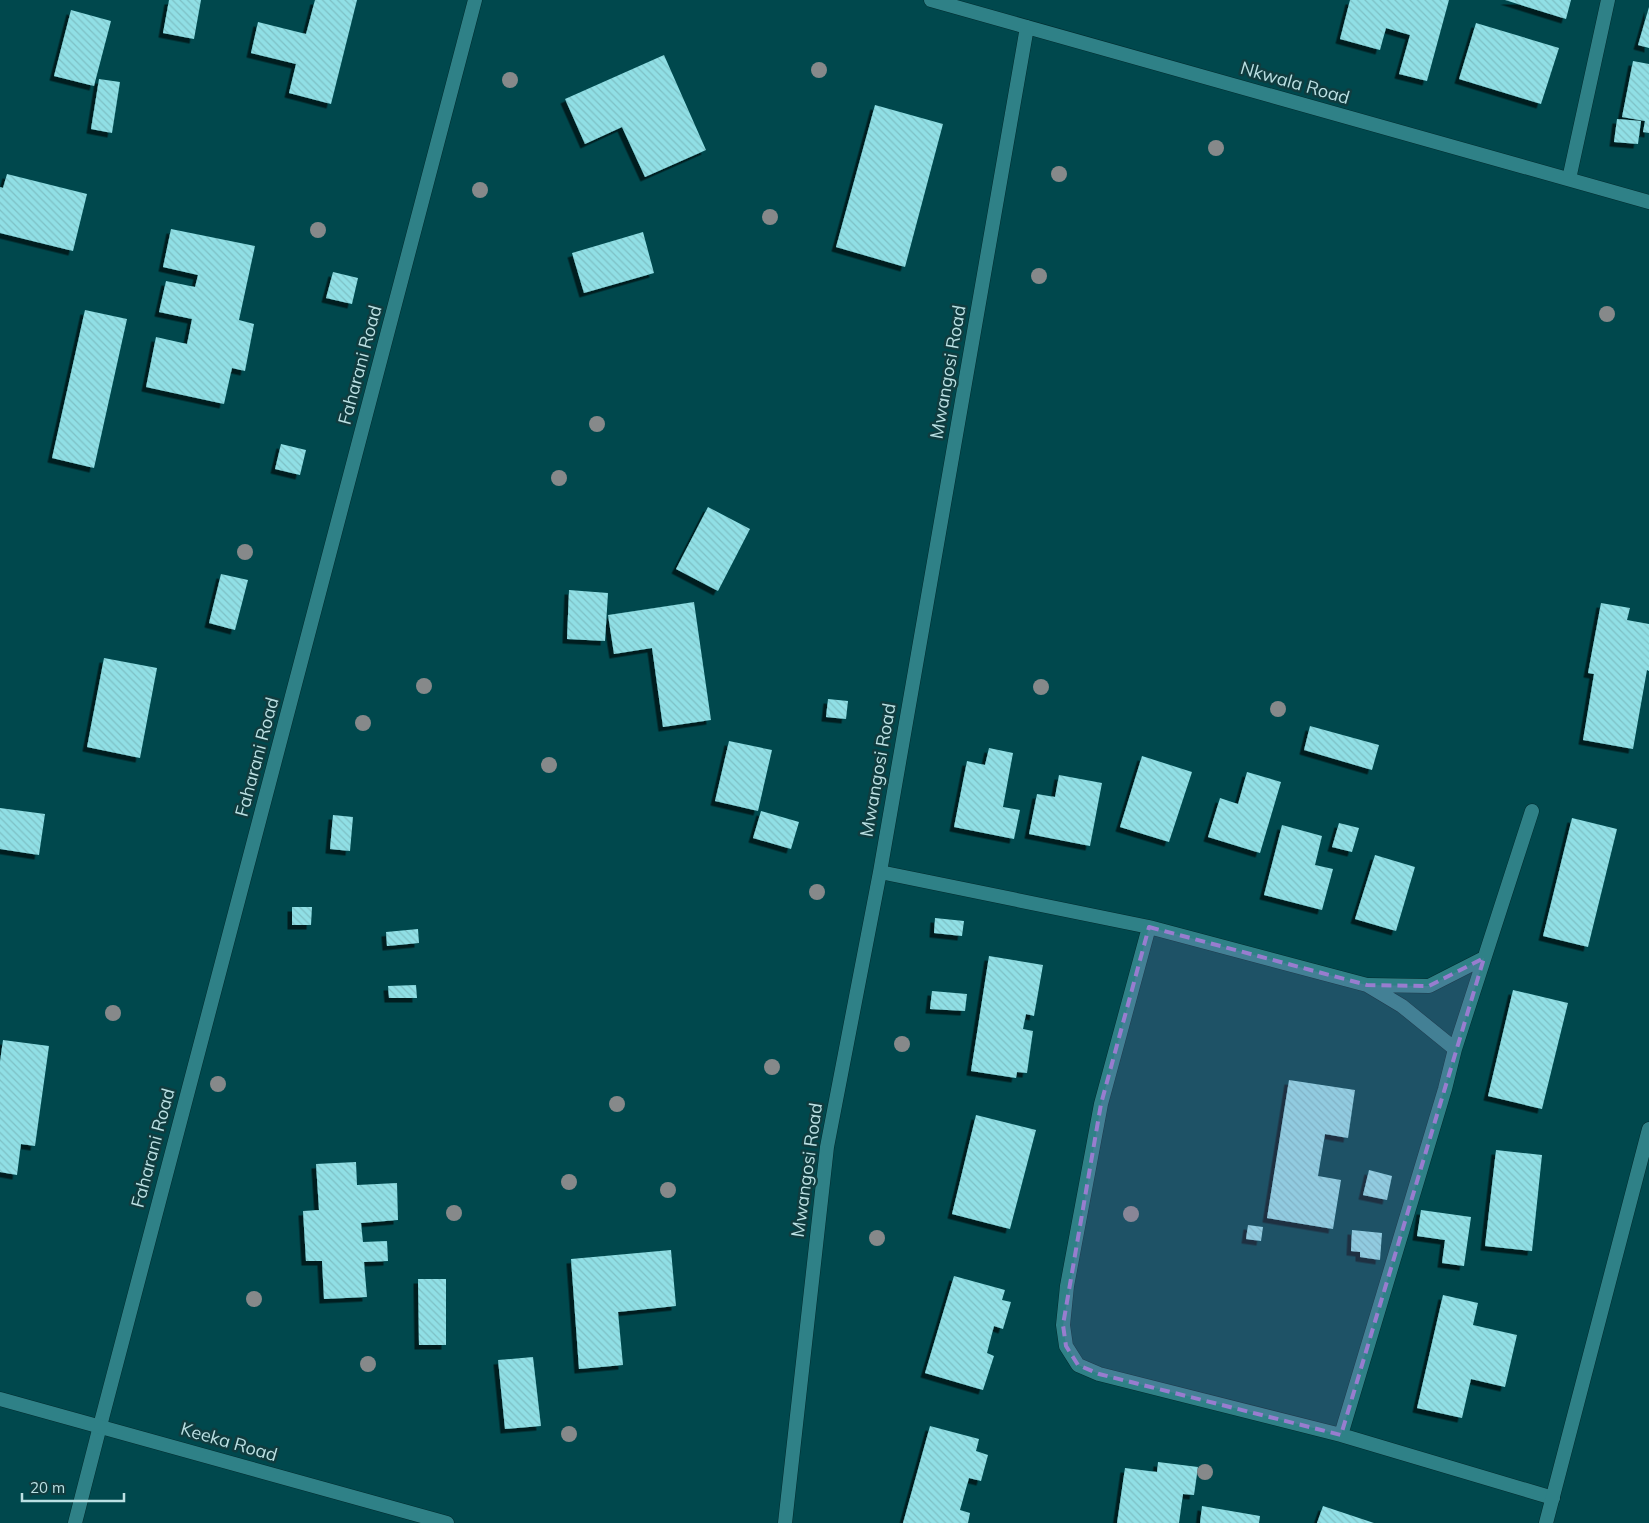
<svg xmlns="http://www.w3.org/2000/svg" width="1649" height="1523" viewBox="0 0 1649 1523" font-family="Mulish,sans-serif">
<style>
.building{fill:url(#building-back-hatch);filter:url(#shadow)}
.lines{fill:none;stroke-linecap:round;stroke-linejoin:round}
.minor-casing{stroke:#002c2f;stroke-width:15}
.tertiary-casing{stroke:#002c2f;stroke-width:15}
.minor{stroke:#2f8187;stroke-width:14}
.tertiary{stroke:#2f8187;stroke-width:14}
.tree{fill:#86898a}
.marked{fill:#987dcf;fill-opacity:0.2;stroke:#987dcf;stroke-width:4;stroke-dasharray:10 6;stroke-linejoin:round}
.labels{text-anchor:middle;stroke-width:5;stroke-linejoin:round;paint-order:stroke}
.street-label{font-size:18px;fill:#bbe0e3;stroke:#103c3f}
</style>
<defs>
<pattern id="building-back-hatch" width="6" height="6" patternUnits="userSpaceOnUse" patternTransform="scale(1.25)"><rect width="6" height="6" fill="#90dfe5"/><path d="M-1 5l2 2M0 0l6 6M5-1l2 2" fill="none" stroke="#7ec0c5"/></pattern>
<filter id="shadow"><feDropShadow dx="-4.5" dy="4.5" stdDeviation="0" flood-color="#0009"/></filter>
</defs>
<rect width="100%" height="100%" fill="#00484d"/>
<path class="building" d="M 169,0 L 201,0 L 194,39 L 163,33 Z
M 315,0 L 357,0 L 331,104 L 289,93 L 296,64 L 251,53 L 258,22 L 306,34 Z
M 1350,0 L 1449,0 L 1427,81 L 1399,74 L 1410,35 L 1386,28 L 1380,50 L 1340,39 Z
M 1505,0 L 1571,0 L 1566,19 Z
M 1649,7 L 1649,48 L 1638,45 Z
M 71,10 L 111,21 L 94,86 L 54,76 Z
M 1476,23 L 1559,48 L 1541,104 L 1459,79 Z
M 664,55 L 706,150 L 645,177 L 622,127 L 585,144 L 565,99 Z
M 1633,61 L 1649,64 L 1649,133 L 1643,132 L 1645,121 L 1622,117 Z
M 99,79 L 120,82 L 112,133 L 91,129 Z
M 875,105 L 943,124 L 905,267 L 836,247 Z
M 1617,119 L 1641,121 L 1638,144 L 1614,142 Z
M 7,174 L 87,194 L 73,251 L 0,233 L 0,187 L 3,188 Z
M 171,229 L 255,246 L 239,320 L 254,324 L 245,371 L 232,368 L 224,404 L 146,387 L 156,337 L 187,344 L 192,319 L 159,312 L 166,281 L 195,287 L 198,275 L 163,267 Z
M 643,232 L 654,273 L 584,293 L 572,253 Z
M 333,272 L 358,278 L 352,304 L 326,298 Z
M 85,310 L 127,319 L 94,468 L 52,458 Z
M 281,444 L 306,450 L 300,475 L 275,469 Z
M 708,507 L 750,529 L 718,591 L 676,569 Z
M 221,574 L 248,580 L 235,630 L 209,623 Z
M 569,590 L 608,593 L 605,641 L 567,639 Z
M 694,602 L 711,720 L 663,727 L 652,648 L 614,654 L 608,615 Z
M 1601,603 L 1630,608 L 1627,620 L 1649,624 L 1649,671 L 1647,670 L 1633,749 L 1583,740 L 1594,674 L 1588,673 Z
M 104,658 L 157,668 L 140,758 L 87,747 Z
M 828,699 L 848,701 L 846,719 L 826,717 Z
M 1310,726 L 1379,745 L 1372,770 L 1304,750 Z
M 729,741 L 772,750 L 758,811 L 715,801 Z
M 989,748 L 1013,753 L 1003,807 L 1020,810 L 1014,839 L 954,827 L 967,761 L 985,765 Z
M 1142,756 L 1192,772 L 1169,842 L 1120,827 Z
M 1247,772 L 1281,782 L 1260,853 L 1208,837 L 1220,798 L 1238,804 Z
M 1059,775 L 1102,783 L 1090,846 L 1029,834 L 1037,794 L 1055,797 Z
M 0,808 L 45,814 L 39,855 L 0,849 Z
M 761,811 L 799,822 L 791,849 L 753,838 Z
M 333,815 L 353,817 L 350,851 L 330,849 Z
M 1572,818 L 1617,829 L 1588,947 L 1543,936 Z
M 1339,823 L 1359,828 L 1352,852 L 1332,847 Z
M 1282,825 L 1322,836 L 1315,865 L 1333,869 L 1322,910 L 1264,895 Z
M 1375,855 L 1415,867 L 1396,931 L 1355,919 Z
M 292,907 L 312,907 L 311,925 L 292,925 Z
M 935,918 L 964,921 L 962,936 L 934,933 Z
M 418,929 L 419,943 L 387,946 L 386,932 Z
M 989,956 L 1043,965 L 1034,1016 L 1026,1014 L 1023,1029 L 1033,1031 L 1027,1073 L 1017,1072 L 1016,1078 L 971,1071 Z
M 416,985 L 417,998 L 389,998 L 388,986 Z
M 1513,990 L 1568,1003 L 1542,1109 L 1488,1096 Z
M 932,991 L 967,994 L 965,1011 L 930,1009 Z
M 3,1040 L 49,1046 L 35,1146 L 21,1144 L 17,1175 L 0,1172 L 0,1062 Z
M 1289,1080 L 1355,1090 L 1348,1138 L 1325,1134 L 1318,1176 L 1341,1180 L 1333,1229 L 1267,1218 Z
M 976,1115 L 1036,1130 L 1010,1229 L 952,1214 Z
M 1496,1150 L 1542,1155 L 1532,1251 L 1485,1246 Z
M 356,1162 L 357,1185 L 397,1183 L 398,1220 L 361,1223 L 363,1242 L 387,1241 L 388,1261 L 364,1262 L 367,1297 L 324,1299 L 322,1261 L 306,1261 L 303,1211 L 319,1210 L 316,1164 Z
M 1369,1170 L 1392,1176 L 1387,1200 L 1363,1195 Z
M 1421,1210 L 1471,1217 L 1464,1266 L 1442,1263 L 1445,1240 L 1417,1236 Z
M 1248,1225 L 1263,1227 L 1261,1241 L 1246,1239 Z
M 1352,1230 L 1382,1233 L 1380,1260 L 1360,1257 L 1360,1252 L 1351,1251 Z
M 671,1250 L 676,1306 L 618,1312 L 623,1365 L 579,1369 L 571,1259 Z
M 954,1276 L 1005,1290 L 1002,1300 L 1011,1302 L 1003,1329 L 994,1326 L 987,1353 L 994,1356 L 983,1390 L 925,1373 Z
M 418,1279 L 446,1279 L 446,1345 L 419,1345 Z
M 1443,1295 L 1478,1303 L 1473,1325 L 1517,1335 L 1505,1387 L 1471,1379 L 1462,1418 L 1417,1408 Z
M 533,1357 L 541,1426 L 505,1429 L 498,1360 Z
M 930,1426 L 979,1439 L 976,1451 L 988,1455 L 981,1481 L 969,1478 L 960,1510 L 970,1513 L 968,1523 L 903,1523 Z
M 1158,1462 L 1198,1467 L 1194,1495 L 1183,1494 L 1179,1523 L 1117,1523 L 1125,1468 L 1157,1472 Z
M 1202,1506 L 1260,1516 L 1259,1523 L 1200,1523 Z
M 1323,1506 L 1374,1523 L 1317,1523 Z"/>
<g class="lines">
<g class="minor-casing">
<path id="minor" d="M 931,0 L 1649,202
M 1569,179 L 1608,0
M 880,872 L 1149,927 L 1367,985 L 1402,1006 L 1455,1049
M 1149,927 L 1101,1104 L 1067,1286 L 1063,1325 L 1066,1346 L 1078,1365 L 1099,1374 L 1341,1435 L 1553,1498
M 1368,985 L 1429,986 L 1484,958
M 1341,1435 L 1445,1089 L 1455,1049 L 1532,811
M 75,1523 L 100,1426 L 475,0
M 785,1523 L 827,1147 L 880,872 L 1027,27"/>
</g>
<g class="tertiary-casing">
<path id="tertiary" d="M 0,1399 L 447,1523
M 1546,1523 L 1649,1129"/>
</g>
<use href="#minor" class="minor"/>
<use href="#tertiary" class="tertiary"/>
</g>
<g class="tree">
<circle cx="819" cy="70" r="8"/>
<circle cx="510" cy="80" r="8"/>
<circle cx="1216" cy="148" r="8"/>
<circle cx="1059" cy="174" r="8"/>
<circle cx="480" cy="190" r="8"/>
<circle cx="770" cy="217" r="8"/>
<circle cx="318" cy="230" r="8"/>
<circle cx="1039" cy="276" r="8"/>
<circle cx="1607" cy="314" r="8"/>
<circle cx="597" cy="424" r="8"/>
<circle cx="559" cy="478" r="8"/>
<circle cx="245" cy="552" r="8"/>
<circle cx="424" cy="686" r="8"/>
<circle cx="1041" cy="687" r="8"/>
<circle cx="1278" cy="709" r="8"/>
<circle cx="363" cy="723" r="8"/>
<circle cx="549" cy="765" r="8"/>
<circle cx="817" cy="892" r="8"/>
<circle cx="113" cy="1013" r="8"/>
<circle cx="902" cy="1044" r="8"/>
<circle cx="772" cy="1067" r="8"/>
<circle cx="218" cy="1084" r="8"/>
<circle cx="617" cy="1104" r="8"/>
<circle cx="569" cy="1182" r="8"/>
<circle cx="668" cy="1190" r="8"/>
<circle cx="454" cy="1213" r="8"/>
<circle cx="1131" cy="1214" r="8"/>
<circle cx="877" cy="1238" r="8"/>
<circle cx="254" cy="1299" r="8"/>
<circle cx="368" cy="1364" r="8"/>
<circle cx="569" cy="1434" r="8"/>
<circle cx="1205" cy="1472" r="8"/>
</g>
<path class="marked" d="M 1149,927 L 1367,985 L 1429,986 L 1484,958 L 1341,1435 L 1099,1374 L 1078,1365 L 1066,1346 L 1063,1325 L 1101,1104 Z"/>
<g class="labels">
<g class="street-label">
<text transform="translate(1295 83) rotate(16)" y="6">Nkwala Road</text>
<text transform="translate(360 365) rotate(-75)" y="6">Faharani Road</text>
<text transform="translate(948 372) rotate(-80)" y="6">Mwangosi Road</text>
<text transform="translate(257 757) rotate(-75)" y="6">Faharani Road</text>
<text transform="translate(878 770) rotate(-80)" y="6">Mwangosi Road</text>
<text transform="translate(153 1148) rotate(-75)" y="6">Faharani Road</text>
<text transform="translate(807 1170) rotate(-82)" y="6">Mwangosi Road</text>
<text transform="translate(229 1442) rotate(16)" y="6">Keeka Road</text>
</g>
</g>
<path d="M22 1493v8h102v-8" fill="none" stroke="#bbe0e3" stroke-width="2.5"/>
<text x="30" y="1493" font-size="15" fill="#bbe0e3" stroke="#103c3f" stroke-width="4" paint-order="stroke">20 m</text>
</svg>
